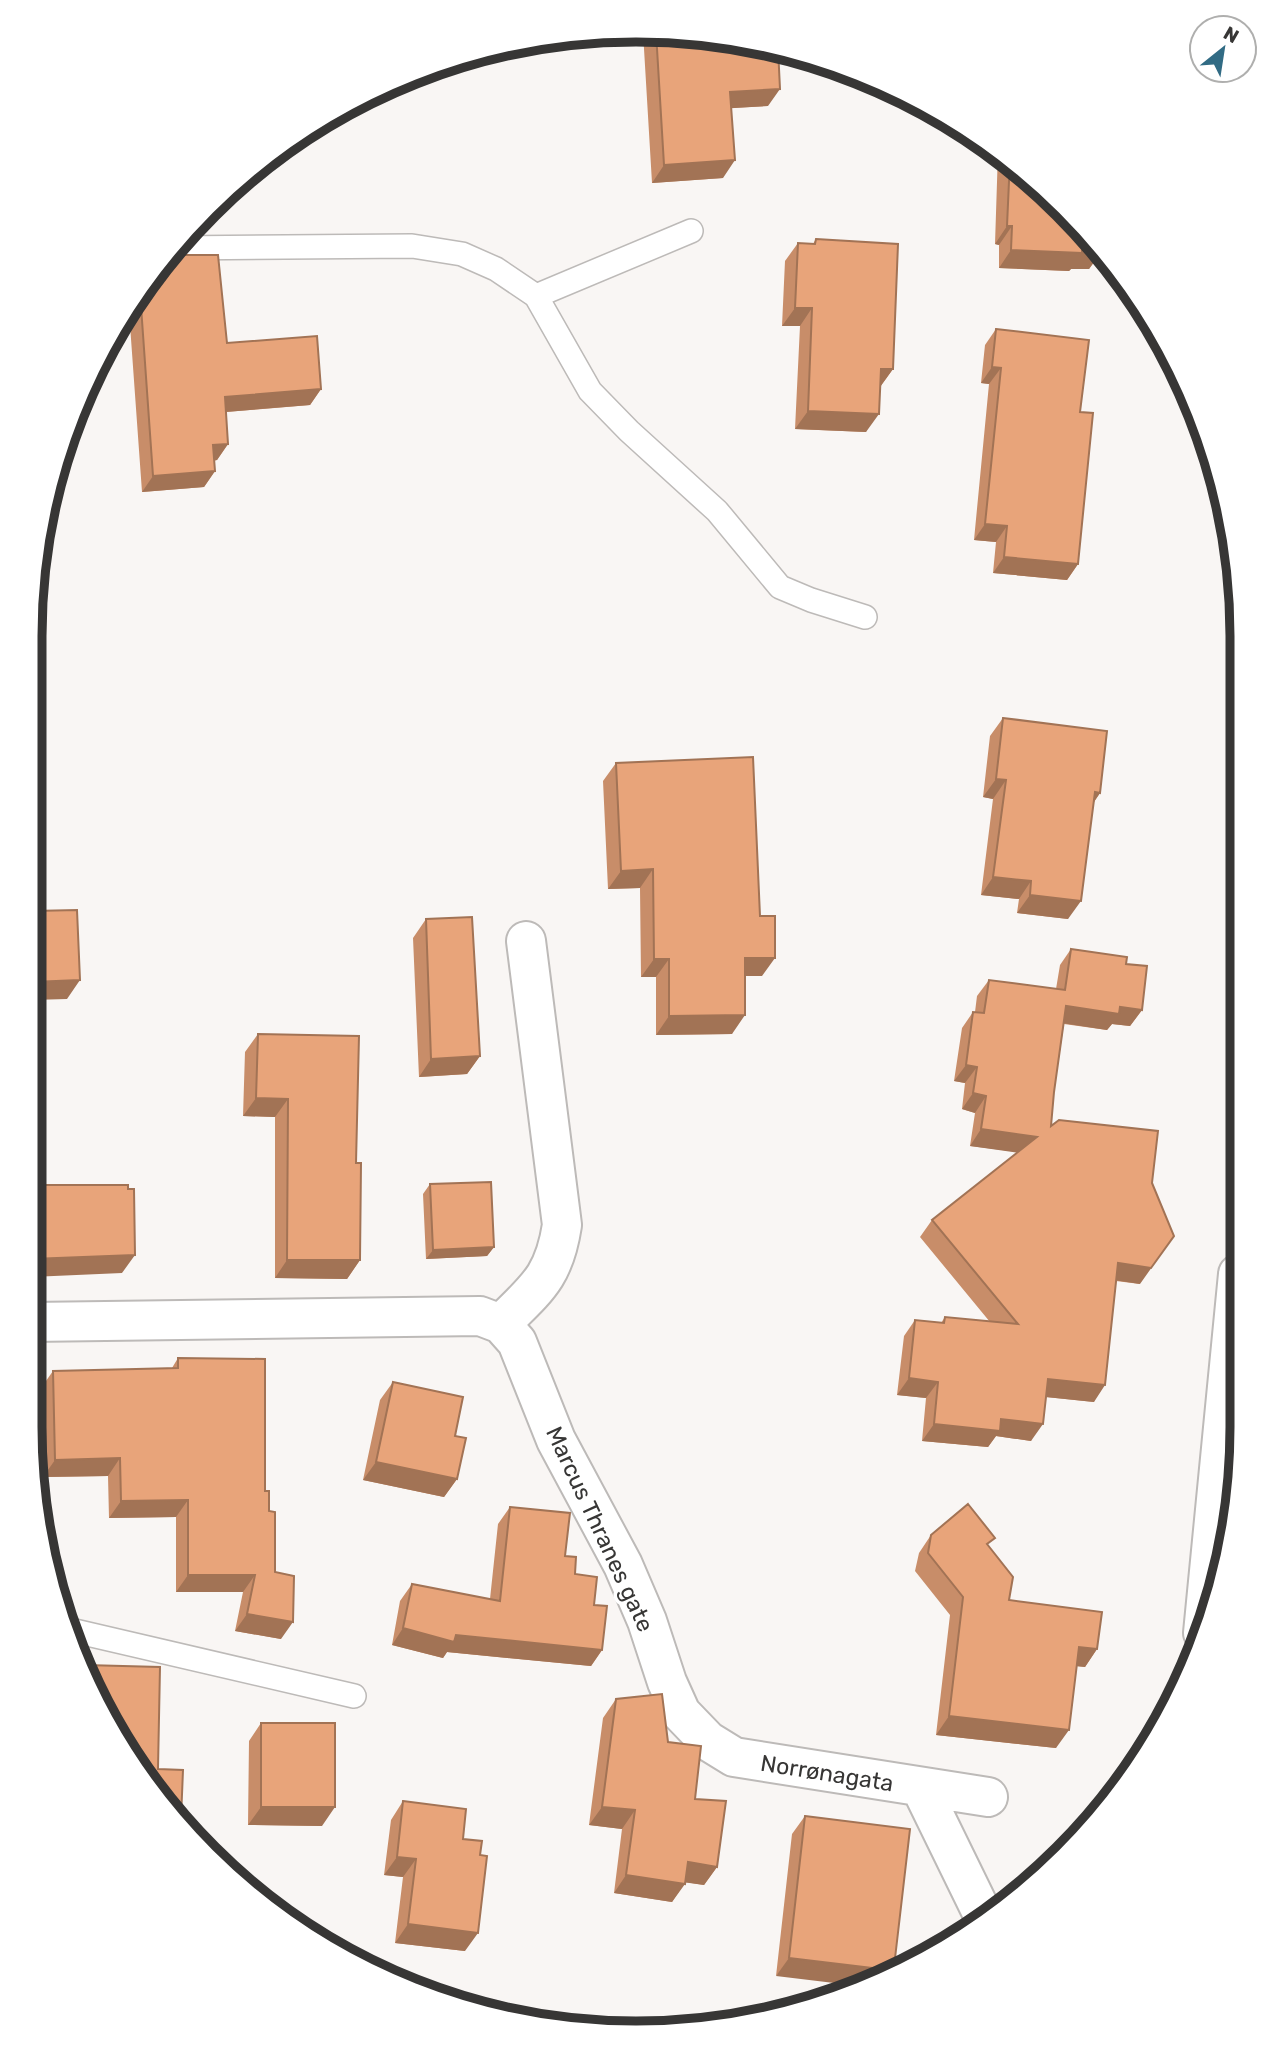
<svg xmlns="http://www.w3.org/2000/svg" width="1272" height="2063" viewBox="0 0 1272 2063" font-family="Rubik,sans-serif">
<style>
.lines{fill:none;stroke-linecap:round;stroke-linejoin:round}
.lane-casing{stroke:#bdbab8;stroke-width:26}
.street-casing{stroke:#bdbab8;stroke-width:42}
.lane{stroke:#fff;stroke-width:23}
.street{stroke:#fff;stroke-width:38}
.wall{fill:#c88d69}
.shaded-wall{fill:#a27355}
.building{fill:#e8a47a;stroke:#a27355;stroke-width:2}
.labels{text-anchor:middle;stroke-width:7;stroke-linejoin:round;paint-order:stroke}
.street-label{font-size:23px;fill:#373635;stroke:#fff}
.rim{fill:none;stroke:#373635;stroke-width:9}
</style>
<rect width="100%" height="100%" fill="#f9f6f4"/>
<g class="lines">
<g class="lane-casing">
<path id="lane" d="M 173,248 L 412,246 L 462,254 L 496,269 L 536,296 L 590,391 L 629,431 L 717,511 L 780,587 L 811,600 L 865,617
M 536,296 L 691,231
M 66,1629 L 354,1696"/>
</g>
<g class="street-casing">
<path id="street" d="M 30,1322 L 480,1316 L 501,1324 L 517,1342 L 556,1440 L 623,1565 L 647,1621 L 667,1682 L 681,1713 L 708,1741 L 734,1757 L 988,1797
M 501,1324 C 537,1288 554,1277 562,1225 L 526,941
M 1203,1633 L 1238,1274
M 921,1788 L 985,1919"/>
</g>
<use href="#lane" class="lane"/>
<use href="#street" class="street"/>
</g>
<path class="wall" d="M 675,31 L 760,49 L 768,106 L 731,108 L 723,178 L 652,183 L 643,32 Z
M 998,151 L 1005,155 L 1092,237 L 1102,251 L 1089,269 L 1071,269 L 1069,271 L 999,268 L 999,245 L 995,244 Z
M 816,239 L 893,369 L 880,387 L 866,432 L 795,429 L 800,326 L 782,326 L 785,261 L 798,243 L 813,244 Z
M 155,267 L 227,343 L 321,389 L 310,405 L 226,412 L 228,444 L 217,460 L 214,461 L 215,471 L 204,487 L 142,492 L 129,311 Z
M 996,329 L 1080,412 L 1078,564 L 1067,580 L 993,573 L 996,542 L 974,540 L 989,384 L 981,383 L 985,345 Z
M 1003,718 L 1100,793 L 1094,802 L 1068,919 L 1017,913 L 1019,899 L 981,895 L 993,799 L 983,797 L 990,736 Z
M 616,763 L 762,976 L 745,976 L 732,1034 L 656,1035 L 656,977 L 641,977 L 640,888 L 608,889 L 603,781 Z
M 426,919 L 480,1056 L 467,1074 L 419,1077 L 413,938 Z
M 1071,949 L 1126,964 L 1142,1010 L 1130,1026 L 1112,1024 L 1107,1030 L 1064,1024 L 1054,1092 L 1051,1126 L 1140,1284 L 1116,1281 L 1094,1402 L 1046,1397 L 1031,1441 L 996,1436 L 988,1447 L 922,1441 L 926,1398 L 897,1395 L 904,1336 L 915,1320 L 941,1323 L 945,1317 L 990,1322 L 920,1237 L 932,1220 L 1018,1152 L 970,1146 L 975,1113 L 962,1109 L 965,1083 L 954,1081 L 962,1028 L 973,1012 L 975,1012 L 977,996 L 989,980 L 1056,989 L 1060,965 Z
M 258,1034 L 356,1163 L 360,1260 L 347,1279 L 275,1278 L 275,1117 L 243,1116 L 245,1052 Z
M 430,1184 L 494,1247 L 487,1256 L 426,1259 L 423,1194 Z
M 178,1358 L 265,1491 L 269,1511 L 281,1639 L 235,1631 L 243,1592 L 176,1592 L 176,1517 L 109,1518 L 108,1476 L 43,1477 L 41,1388 L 53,1371 L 172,1368 Z
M 393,1382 L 457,1479 L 444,1497 L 363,1480 L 380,1400 Z
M 510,1507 L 565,1556 L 575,1574 L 594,1605 L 602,1650 L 591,1666 L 447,1652 L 443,1658 L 392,1645 L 400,1601 L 412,1584 L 490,1599 L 498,1524 Z
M 931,1535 L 989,1547 L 1009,1600 L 1097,1649 L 1085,1667 L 1076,1666 L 1056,1748 L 936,1735 L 950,1615 L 915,1571 L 919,1553 Z
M 616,1699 L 668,1742 L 695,1799 L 717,1867 L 704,1885 L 685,1882 L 672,1902 L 614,1893 L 622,1829 L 589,1825 L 603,1718 Z
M 261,1723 L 322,1826 L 248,1825 L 249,1741 Z
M 403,1801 L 463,1839 L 465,1951 L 395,1943 L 403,1877 L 384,1875 L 391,1820 Z
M 805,1816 L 910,1829 L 776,1976 L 792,1834 Z"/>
<path class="shaded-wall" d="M 780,89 L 768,106 L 718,109 L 730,92 Z
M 735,160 L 723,178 L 652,183 L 664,165 Z
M 1007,226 L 1012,226 L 999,245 L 995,244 Z
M 1011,250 L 1082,250 L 1102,251 L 1089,269 L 1071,269 L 1069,271 L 999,268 Z
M 795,308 L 812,308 L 800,326 L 782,326 Z
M 992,367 L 1001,368 L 989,384 L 981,383 Z
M 881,369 L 893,369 L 880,387 Z
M 321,389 L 310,405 L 213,413 L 225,397 Z
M 808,411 L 879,414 L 866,432 L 795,429 Z
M 228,444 L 217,460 L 202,461 L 213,445 Z
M 215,471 L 204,487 L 142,492 L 153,476 Z
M 985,524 L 1007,526 L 996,542 L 974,540 Z
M 1004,557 L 1078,564 L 1067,580 L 993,573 Z
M 996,779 L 1006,780 L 993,799 L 983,797 Z
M 1095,792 L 1100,793 L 1087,812 Z
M 653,869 L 640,888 L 608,889 L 621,871 Z
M 993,877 L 1031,881 L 1019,899 L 981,895 Z
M 1030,895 L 1081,901 L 1068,919 L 1017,913 Z
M 745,958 L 775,958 L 762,976 L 732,976 Z
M 654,959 L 669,959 L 656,977 L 641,977 Z
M 80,980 L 67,999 L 32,1000 L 32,982 Z
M 1066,1006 L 1120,1007 L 1142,1010 L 1130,1026 L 1112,1024 L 1107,1030 L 1055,1022 Z
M 745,1015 L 732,1034 L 656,1035 L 669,1016 Z
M 480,1056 L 467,1074 L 419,1077 L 431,1059 Z
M 966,1065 L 977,1067 L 965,1083 L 954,1081 Z
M 973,1093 L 986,1096 L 975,1113 L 962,1109 Z
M 256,1098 L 288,1099 L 275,1117 L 243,1116 Z
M 981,1129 L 1037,1137 L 1026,1154 L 970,1146 Z
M 1174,1236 L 1140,1284 L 1107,1279 L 1118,1263 Z
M 494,1247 L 487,1256 L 426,1259 L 433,1250 Z
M 135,1255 L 122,1273 L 31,1277 L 31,1259 Z
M 287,1260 L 360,1260 L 347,1279 L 275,1278 Z
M 909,1378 L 938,1382 L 926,1398 L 897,1395 Z
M 1048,1379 L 1105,1385 L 1094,1402 L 1036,1396 Z
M 1001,1419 L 1043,1424 L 1031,1441 L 996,1436 L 988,1447 L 922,1441 L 934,1424 Z
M 120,1458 L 108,1476 L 43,1477 L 55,1460 Z
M 376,1462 L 457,1479 L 444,1497 L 363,1480 Z
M 188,1500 L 176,1517 L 109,1518 L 121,1501 Z
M 188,1575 L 255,1575 L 243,1592 L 176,1592 Z
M 247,1614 L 293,1622 L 281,1639 L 235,1631 Z
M 403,1628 L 456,1635 L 602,1650 L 591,1666 L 447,1652 L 443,1658 L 392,1645 Z
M 1079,1647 L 1097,1649 L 1085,1667 L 1066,1665 Z
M 949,1716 L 1069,1730 L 1056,1748 L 936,1735 Z
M 261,1807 L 335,1807 L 322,1826 L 248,1825 Z
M 602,1807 L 635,1810 L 622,1829 L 589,1825 Z
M 397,1857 L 416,1859 L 403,1877 L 384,1875 Z
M 688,1862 L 717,1867 L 704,1885 L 675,1881 Z
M 626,1875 L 685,1884 L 672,1902 L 614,1893 Z
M 408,1924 L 478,1933 L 465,1951 L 395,1943 Z
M 789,1958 L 889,1970 L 859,1986 L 776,1976 Z"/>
<path class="building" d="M 675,31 L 760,45 L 760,49 L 778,48 L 780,89 L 730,92 L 735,160 L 664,165 L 656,32 Z
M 1010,159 L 1092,237 L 1102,251 L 1082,250 L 1082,253 L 1011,250 L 1012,226 L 1007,226 Z
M 816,239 L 898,244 L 893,369 L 881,369 L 879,414 L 808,411 L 812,308 L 795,308 L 798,243 L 815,244 Z
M 166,255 L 218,255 L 227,343 L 317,336 L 321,389 L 225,397 L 228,444 L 213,445 L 215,471 L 153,476 L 140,292 L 155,267 Z
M 996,329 L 1089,340 L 1080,412 L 1093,413 L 1078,564 L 1004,557 L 1007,526 L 985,524 L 1001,368 L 992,367 Z
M 1003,718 L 1107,731 L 1100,793 L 1095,792 L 1081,901 L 1030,895 L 1031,881 L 993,877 L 1006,780 L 996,779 Z
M 753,757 L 760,916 L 775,916 L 775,958 L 745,958 L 745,1015 L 669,1016 L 669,959 L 654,959 L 653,869 L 621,871 L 616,763 Z
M 77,910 L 80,980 L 32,982 L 33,911 Z
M 472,917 L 480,1056 L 431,1059 L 426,919 Z
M 1071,949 L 1127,957 L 1126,964 L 1147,966 L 1142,1010 L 1120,1007 L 1119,1014 L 1066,1006 L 1054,1092 L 1051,1126 L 1059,1120 L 1158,1131 L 1152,1183 L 1174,1236 L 1151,1268 L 1118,1263 L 1105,1385 L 1048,1379 L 1043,1424 L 1001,1419 L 1000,1431 L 934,1424 L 938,1382 L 909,1378 L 915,1320 L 944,1323 L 945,1317 L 1018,1324 L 932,1220 L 1037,1137 L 981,1129 L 986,1096 L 973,1093 L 977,1067 L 966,1065 L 973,1012 L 984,1013 L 989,980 L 1065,990 Z
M 258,1034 L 359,1036 L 356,1163 L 361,1163 L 360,1260 L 287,1260 L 288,1099 L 256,1098 Z
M 491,1182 L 494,1247 L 433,1250 L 430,1184 Z
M 31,1185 L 128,1185 L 128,1189 L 134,1189 L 135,1255 L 31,1259 Z
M 178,1358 L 265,1359 L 265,1491 L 269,1491 L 269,1511 L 275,1512 L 275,1572 L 294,1576 L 293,1622 L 247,1614 L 255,1575 L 188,1575 L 188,1500 L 121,1501 L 120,1458 L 55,1460 L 53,1371 L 178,1368 Z
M 393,1382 L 463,1397 L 455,1436 L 466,1438 L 457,1479 L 376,1462 Z
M 968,1504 L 995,1538 L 987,1544 L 1013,1577 L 1009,1600 L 1102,1612 L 1097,1649 L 1079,1647 L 1069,1730 L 949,1716 L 963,1597 L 928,1553 L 931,1535 Z
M 510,1507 L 570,1513 L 565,1556 L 576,1557 L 575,1574 L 597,1577 L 594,1605 L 607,1606 L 602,1650 L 456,1635 L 454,1642 L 403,1628 L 412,1584 L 500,1601 Z
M 85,1665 L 160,1667 L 158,1769 L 183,1770 L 181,1819 L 178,1819 L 155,1796 L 145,1777 L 145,1773 L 142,1773 Z
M 662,1694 L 668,1742 L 701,1746 L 695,1799 L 726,1801 L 717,1867 L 688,1862 L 685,1884 L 626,1875 L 635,1810 L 602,1807 L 616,1699 Z
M 261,1723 L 335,1723 L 335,1807 L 261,1807 Z
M 403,1801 L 466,1809 L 463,1839 L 482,1841 L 480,1855 L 487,1856 L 478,1933 L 408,1924 L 416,1859 L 397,1857 Z
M 805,1816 L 910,1829 L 894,1967 L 889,1970 L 789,1958 Z"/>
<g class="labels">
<g class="street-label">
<text transform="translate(600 1529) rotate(65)" y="8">Marcus Thranes gate</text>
<text transform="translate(827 1773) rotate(9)" y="8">Norrønagata</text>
</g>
</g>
<path d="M0 0H1272V2063H0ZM636 42H636A594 594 0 0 1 1230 636V1427A594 594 0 0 1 636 2021H636A594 594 0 0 1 42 1427V636A594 594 0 0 1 636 42Z" fill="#fff" fill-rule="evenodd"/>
<path class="rim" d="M636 42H636A594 594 0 0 1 1230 636V1427A594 594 0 0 1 636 2021H636A594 594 0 0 1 42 1427V636A594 594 0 0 1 636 42Z"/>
<g transform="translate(1223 49) rotate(30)"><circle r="33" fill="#ffffff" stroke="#afafae" stroke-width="2"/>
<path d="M0-5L12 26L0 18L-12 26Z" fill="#316b84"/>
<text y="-10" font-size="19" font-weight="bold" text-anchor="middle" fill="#373635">N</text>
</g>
</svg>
